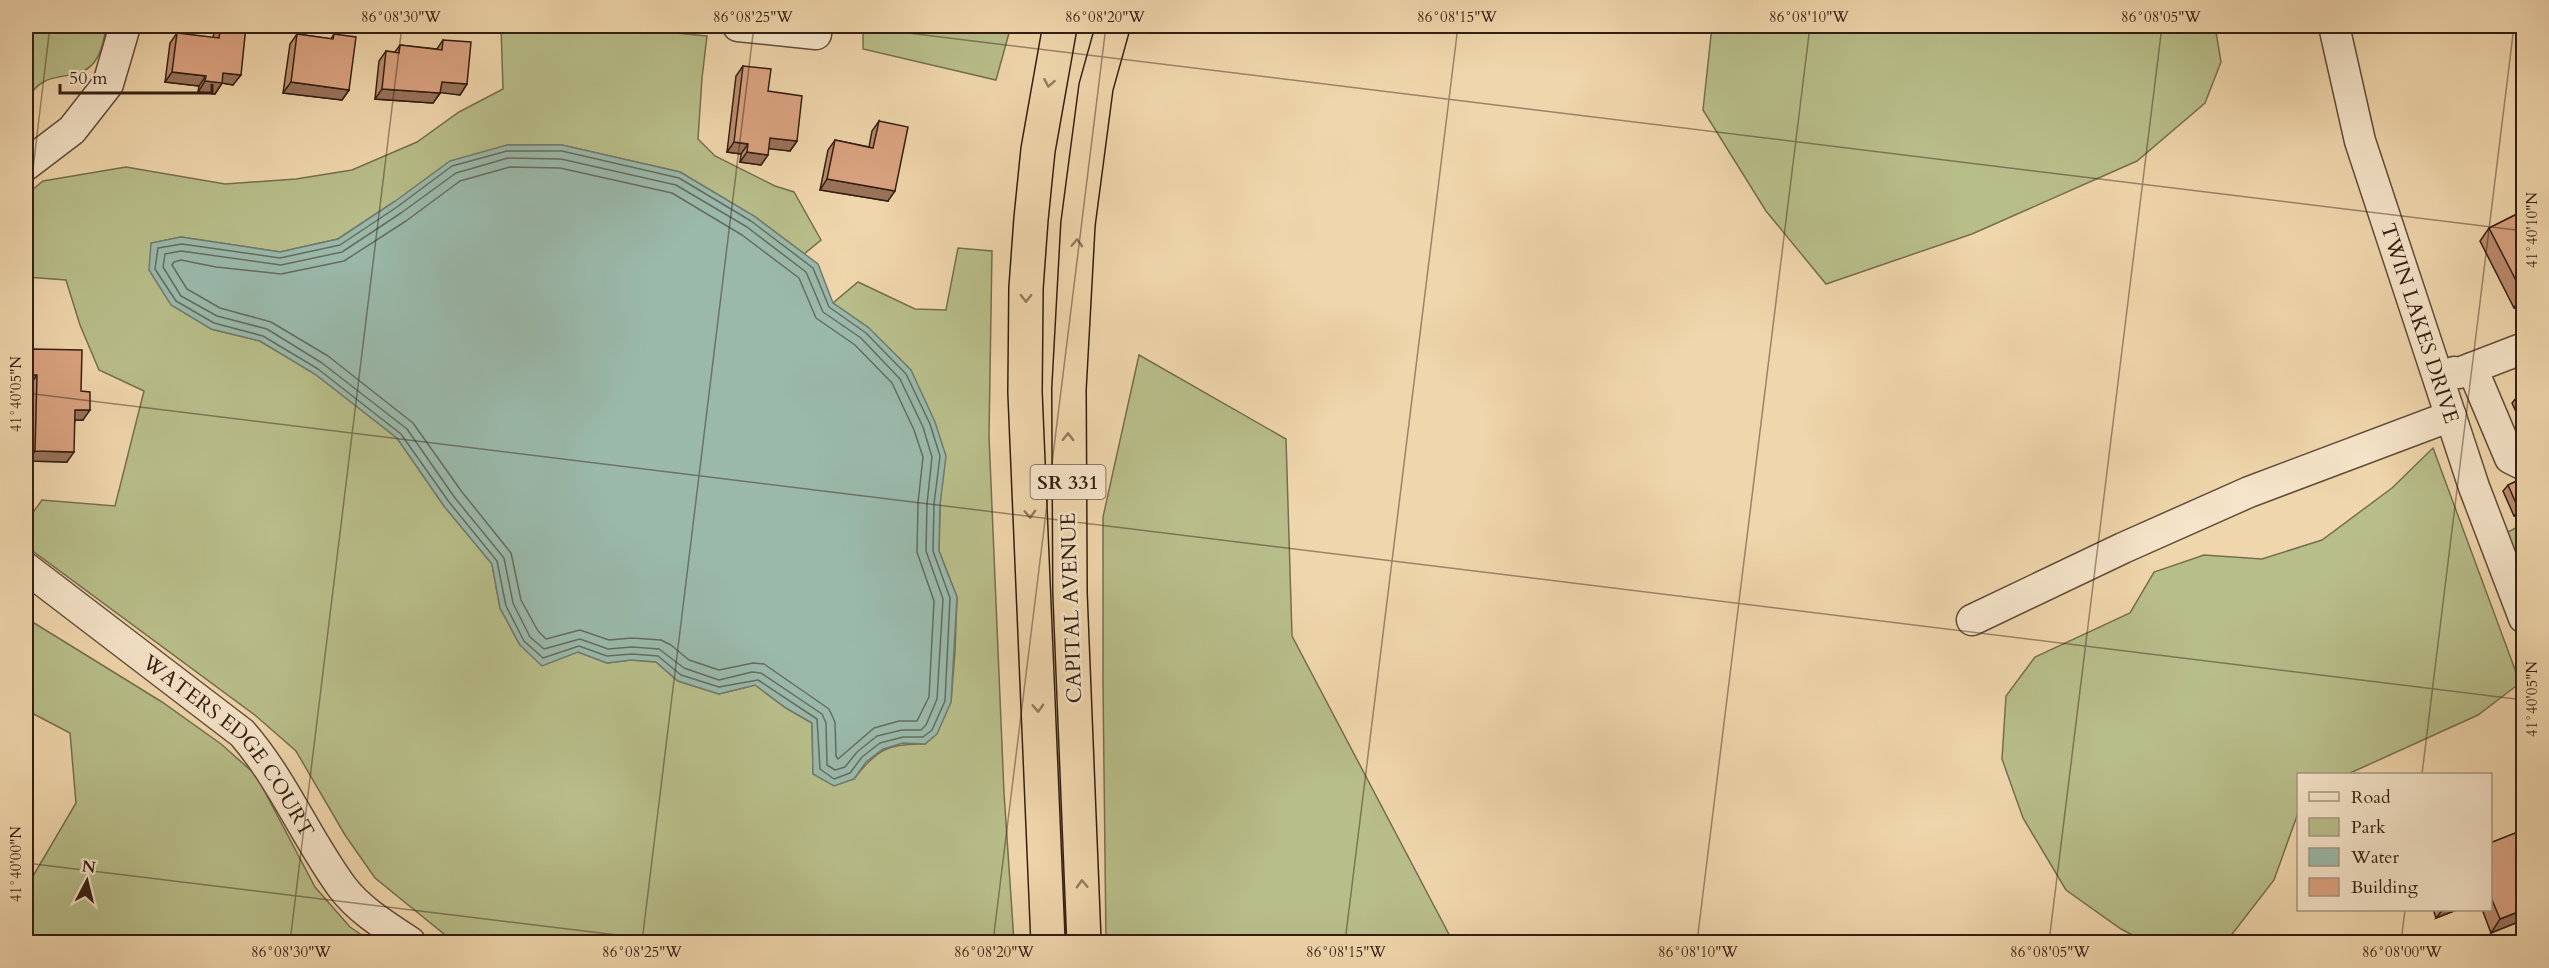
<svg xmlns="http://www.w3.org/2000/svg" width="2549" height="968" viewBox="0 0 2549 968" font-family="Cardo,serif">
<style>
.green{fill:#b8be8a;stroke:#766e4e;stroke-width:1.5}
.water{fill:#9ab9ab;stroke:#717b6e;stroke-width:1.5}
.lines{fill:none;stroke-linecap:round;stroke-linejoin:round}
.shore{stroke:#666c5e;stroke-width:1.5}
.minor-casing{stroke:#624c38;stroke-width:33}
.highway-casing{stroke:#331e12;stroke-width:36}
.minor{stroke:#f5e4c9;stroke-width:30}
.highway{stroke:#f0d6ac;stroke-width:33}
.wall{fill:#bc8c6f;stroke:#331e12;stroke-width:1.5}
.shaded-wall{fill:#99725a;stroke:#331e12;stroke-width:1.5}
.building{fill:#dba381;stroke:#331e12;stroke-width:1.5}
.oneway{stroke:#927a5f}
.ticks{fill:none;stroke:#331e12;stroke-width:1.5;stroke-opacity:0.45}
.labels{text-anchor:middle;stroke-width:5;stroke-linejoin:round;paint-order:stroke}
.shield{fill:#f5e4c9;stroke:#6d5949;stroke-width:1.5}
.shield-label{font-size:20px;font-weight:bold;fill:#331e12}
.street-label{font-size:21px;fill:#331e12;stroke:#f5e4c9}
.neatline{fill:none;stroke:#331e12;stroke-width:2}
.ticks-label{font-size:15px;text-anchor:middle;fill:#331e12}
</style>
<rect width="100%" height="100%" fill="#f0d6ac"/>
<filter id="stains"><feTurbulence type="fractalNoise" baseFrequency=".00333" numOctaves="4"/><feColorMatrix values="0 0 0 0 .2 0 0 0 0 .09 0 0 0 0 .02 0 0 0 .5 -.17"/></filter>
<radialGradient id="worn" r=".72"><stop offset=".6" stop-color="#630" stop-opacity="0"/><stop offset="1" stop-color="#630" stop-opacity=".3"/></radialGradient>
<path class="green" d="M 26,26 L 107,26 C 104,35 103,49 97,58 C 79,89 44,61 26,103 Z
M 501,26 L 601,26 L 707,36 L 702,78 L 698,139 L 715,156 L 775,186 L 794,192 L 821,240 L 804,254 L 754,216 L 680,172 L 562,145 L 507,145 L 394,202 L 338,239 L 280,252 L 181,237 L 152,243 L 211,329 L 260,341 L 315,374 L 397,438 L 444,506 L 492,564 L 500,608 L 520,645 L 578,652 L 607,663 L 631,660 L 656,662 L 678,681 L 719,694 L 755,685 L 786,708 L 812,723 L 813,773 L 854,779 C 876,750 888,743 925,744 L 951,702 L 955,651 L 957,597 L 939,551 L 940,505 L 869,328 L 833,303 L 858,282 L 915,309 L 946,310 L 958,248 L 992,251 L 989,436 L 1004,793 L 1014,942 L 459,942 L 449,938 L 375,878 L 345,835 L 296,751 L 256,716 L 26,546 L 26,522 L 42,500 L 115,506 L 144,391 L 99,370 L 80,325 L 66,280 L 26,277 L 26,195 L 43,181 L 126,167 L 225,184 L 296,179 L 352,170 L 417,142 L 459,112 L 503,89 Z
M 863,26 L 1011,26 L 996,80 L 863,49 Z
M 1712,26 L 2215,26 L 2221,62 L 2205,103 L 2137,161 L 1972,234 L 1826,284 L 1766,211 L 1703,110 Z
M 1139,355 L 1286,439 L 1292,636 L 1453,942 L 1106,942 L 1103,684 L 1103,517 Z
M 2433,448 L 2520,683 L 2478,715 L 2348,774 L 2298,774 L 2298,813 L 2274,880 L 2226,942 L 2146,942 L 2121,929 L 2066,890 L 2023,818 L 2002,759 L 2006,696 L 2035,657 L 2130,613 L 2154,572 L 2204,555 L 2262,559 L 2322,540 L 2392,488 Z
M 2523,524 L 2523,577 L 2506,533 Z
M 26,618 L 162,702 L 221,744 L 256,775 L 315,887 L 350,927 L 372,942 L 26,942 L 26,888 L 76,803 L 70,733 L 26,710 Z"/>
<path class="water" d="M 507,145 L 562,145 L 680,172 L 754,216 L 818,264 L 833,303 L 869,328 L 911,370 L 935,422 L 946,456 L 940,505 L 939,551 L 957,597 L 951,702 L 937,734 L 925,744 L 903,743 L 883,749 L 866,762 L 854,779 L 834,786 L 813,774 L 812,723 L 786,708 L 755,685 L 719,694 L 678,681 L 656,662 L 631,660 L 607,663 L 578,652 L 542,666 L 520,645 L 500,608 L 492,564 L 444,506 L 397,438 L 315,374 L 260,341 L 211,329 L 171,305 L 149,270 L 151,243 L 181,237 L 280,252 L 338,239 L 394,202 L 450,161 Z"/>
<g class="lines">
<path class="shore" d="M 507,151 L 562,151 L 679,178 L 751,221 L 813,268 L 829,307 L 866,333 L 906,374 L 930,424 L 940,456 L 934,504 L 933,551 L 950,598 L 945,701 L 932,730 L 923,737 L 903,737 L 880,743 L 862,757 L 850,773 L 834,779 L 820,769 L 817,719 L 758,680 L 719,687 L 681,675 L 658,656 L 632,654 L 607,656 L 579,646 L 543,658 L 524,641 L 506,606 L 497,561 L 449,502 L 401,434 L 318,369 L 263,336 L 214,323 L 176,301 L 155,269 L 158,248 L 182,244 L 280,258 L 340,245 L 397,207 L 452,166 Z
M 508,158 L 561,159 L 676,185 L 747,227 L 806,272 L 823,312 L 861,338 L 900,379 L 923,427 L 932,457 L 927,504 L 926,551 L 943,599 L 937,699 L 926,725 L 921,730 L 902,730 L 877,736 L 857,752 L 845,767 L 835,770 L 827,765 L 826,723 L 822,714 L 761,673 L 752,672 L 719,680 L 684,668 L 659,649 L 632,647 L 608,649 L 580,639 L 544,649 L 530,637 L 513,603 L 504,558 L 455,498 L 407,429 L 322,363 L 267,329 L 217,316 L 181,296 L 163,267 L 165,254 L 181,251 L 281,265 L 342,252 L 401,213 L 456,173 Z
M 510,167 L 560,168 L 672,193 L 742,235 L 799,278 L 816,318 L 855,345 L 892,383 L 914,430 L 923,457 L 918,503 L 917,552 L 934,601 L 929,697 L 917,721 L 899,721 L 874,728 L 838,759 L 836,756 L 835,722 L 829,709 L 764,664 L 753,663 L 719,670 L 689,660 L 671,645 L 661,640 L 632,638 L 609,640 L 580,630 L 546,639 L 538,631 L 521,600 L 511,553 L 462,492 L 413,423 L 328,356 L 271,322 L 220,308 L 187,289 L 172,265 L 174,262 L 181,260 L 216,267 L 281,274 L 344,261 L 406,221 L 460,181 Z"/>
<g class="minor-casing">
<g id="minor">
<path d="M 738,26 L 816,34"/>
<path id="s1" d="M 2334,26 L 2360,141 L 2474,487 L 2524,618"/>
<path d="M 26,165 L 72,130 L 108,84 L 125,26"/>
<path d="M 2472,368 L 2510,458 L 2524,465"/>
<path d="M 2454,372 L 2459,373 L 2524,348"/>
<path id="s2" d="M 26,568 L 242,733 C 283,780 306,838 342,887 C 359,910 387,927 410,942"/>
<path d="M 1972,620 L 2123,548 L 2249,492 L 2451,416"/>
</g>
</g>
<g class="highway-casing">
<path id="highway" d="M 1048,942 L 1025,392 L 1026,288 L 1031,219 L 1038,150 L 1060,26
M 1084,942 L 1070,593 L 1069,389 L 1078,224 L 1096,87 L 1113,26"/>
</g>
<use href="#minor" class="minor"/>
<use href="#highway" class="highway"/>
</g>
<path class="wall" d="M 215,26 L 246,26 L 233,85 L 222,83 L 215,94 L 198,92 L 199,86 L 165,82 L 170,43 L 177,33 L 213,38 Z
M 297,34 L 331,39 L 334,34 L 349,90 L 342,100 L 283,93 L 290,44 Z
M 443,40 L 467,84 L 460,95 L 441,92 L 433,103 L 375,99 L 379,61 L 386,51 L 395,52 L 400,45 L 437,49 Z
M 743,66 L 768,91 L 797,141 L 790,151 L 769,148 L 761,165 L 740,162 L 741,154 L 727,152 L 736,76 Z
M 879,121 L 888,201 L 820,190 L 828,150 L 835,140 L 869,147 L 872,131 Z
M 2523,211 L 2523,303 L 2514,308 L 2480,241 L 2489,228 Z
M 32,349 L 81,391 L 83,420 L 75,420 L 67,462 L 28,461 L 30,385 L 26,385 L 26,358 Z
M 2523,391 L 2523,427 L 2512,403 L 2520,393 Z
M 2523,478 L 2523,512 L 2514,516 L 2503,491 L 2508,485 Z
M 2523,830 L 2523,920 L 2491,933 L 2482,909 L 2490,909 L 2490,843 Z
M 2433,909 L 2459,909 L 2436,918 Z"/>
<path class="shaded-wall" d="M 172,72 L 206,76 L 199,86 L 165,82 Z
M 223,73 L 241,75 L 233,85 L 222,83 L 215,94 L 198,92 L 205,81 Z
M 291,82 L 349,90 L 342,100 L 283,93 Z
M 442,82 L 467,84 L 460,95 L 435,92 Z
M 382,89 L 440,93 L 433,103 L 375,99 Z
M 770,138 L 797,141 L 790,151 L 763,148 Z
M 734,142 L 748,144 L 741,154 L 727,152 Z
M 747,152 L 768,155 L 761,165 L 740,162 Z
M 827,179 L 895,191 L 888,201 L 820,190 Z
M 2523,294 L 2523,303 L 2514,308 Z
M 31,375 L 37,375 L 30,385 L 26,385 L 26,382 Z
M 75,410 L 90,410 L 83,420 L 68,420 Z
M 35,451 L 74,452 L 67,462 L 28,461 Z
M 2523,508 L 2523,512 L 2514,516 L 2519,510 Z
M 2443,909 L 2459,909 L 2436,918 Z
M 2523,910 L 2523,920 L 2491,933 L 2500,919 Z"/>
<path class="building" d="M 221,26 L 246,26 L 241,75 L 223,73 L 222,83 L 205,81 L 206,76 L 172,72 L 177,33 L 219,38 Z
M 297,34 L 333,39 L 334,34 L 356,37 L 349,90 L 291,82 Z
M 443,40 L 471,42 L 467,84 L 442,82 L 440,93 L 382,89 L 386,51 L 399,53 L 400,45 L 442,50 Z
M 743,66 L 771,69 L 768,91 L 802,96 L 797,141 L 770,138 L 768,155 L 747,152 L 748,144 L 734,142 Z
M 879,121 L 908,127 L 895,191 L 827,179 L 835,140 L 873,148 Z
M 2523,211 L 2523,294 L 2489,228 Z
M 32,349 L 82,350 L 81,391 L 90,392 L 90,410 L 75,410 L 74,452 L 35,451 L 37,375 L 31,375 Z
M 2523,391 L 2523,401 L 2520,393 Z
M 2523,478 L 2523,508 L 2519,510 L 2508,485 Z
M 2523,830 L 2523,910 L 2500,919 L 2490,895 L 2490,843 Z"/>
<defs><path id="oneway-chevron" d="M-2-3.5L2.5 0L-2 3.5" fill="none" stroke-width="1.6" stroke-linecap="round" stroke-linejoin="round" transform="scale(1.5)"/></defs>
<g class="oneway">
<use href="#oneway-chevron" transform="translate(1049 83) rotate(100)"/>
<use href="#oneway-chevron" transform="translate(1077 243) rotate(-87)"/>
<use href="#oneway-chevron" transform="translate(1026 298) rotate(91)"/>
<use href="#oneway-chevron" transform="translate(1068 437) rotate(-89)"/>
<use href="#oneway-chevron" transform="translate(1030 514) rotate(88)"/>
<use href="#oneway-chevron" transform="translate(1038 708) rotate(88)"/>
<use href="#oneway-chevron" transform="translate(1082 884) rotate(-92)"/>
</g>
<path class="ticks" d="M 851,26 L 2524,231M 26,228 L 50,26M 26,393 L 2524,700M 2422,774 L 2514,26M 26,863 L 675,942M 290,942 L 402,26M 642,942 L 754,26M 993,942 L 1106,26M 1345,942 L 1458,26M 1697,942 L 1810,26M 2049,942 L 2162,26M 2401,942 L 2405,910"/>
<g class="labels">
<rect class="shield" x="1030.5" y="465" width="75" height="34" rx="4.5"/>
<g class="shield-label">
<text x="1068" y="489">SR 331</text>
</g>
<g class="street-label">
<text dy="7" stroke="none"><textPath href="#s1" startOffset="310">TWIN LAKES DRIVE</textPath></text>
<text transform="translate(1071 608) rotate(-92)" y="7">CAPITAL AVENUE</text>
<text dy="7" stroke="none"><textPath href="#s2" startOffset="272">WATERS EDGE COURT</textPath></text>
</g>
</g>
<rect width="2549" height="968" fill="none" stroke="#f0d6ac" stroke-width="66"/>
<rect x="2297" y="773" width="195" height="138" fill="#f5e4c9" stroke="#a79580" stroke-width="1.5"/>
<rect x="2309" y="792" width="30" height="9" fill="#f5e4c9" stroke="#a79580" stroke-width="1.5"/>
<text x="2351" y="803" font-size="18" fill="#331e12">Road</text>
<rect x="2309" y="818" width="30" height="18" fill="#b8be8a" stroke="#a79580" stroke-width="1.5"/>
<text x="2351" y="833" font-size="18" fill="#331e12">Park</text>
<rect x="2309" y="848" width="30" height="18" fill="#9ab9ab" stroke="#a79580" stroke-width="1.5"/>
<text x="2351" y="863" font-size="18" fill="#331e12">Water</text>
<rect x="2309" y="878" width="30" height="18" fill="#dba381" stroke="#a79580" stroke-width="1.5"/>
<text x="2351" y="893" font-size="18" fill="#331e12">Building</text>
<g transform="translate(87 881) rotate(7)" stroke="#f5e4c9" stroke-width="4.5" paint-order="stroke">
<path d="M0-4.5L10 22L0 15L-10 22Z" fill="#331e12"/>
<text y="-9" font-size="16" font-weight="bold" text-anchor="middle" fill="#331e12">N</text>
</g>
<path d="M60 84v9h152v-9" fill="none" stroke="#331e12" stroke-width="3"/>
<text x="69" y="84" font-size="18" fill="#331e12" stroke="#f5e4c9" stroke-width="4.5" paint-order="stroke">50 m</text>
<rect x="33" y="33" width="2483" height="902" class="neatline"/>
<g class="ticks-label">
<text x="401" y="22">86°08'30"W</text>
<text x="753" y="22">86°08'25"W</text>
<text x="1105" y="22">86°08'20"W</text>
<text x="1457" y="22">86°08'15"W</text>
<text x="1809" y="22">86°08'10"W</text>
<text x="2161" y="22">86°08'05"W</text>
<text transform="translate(2532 230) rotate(-90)" y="5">41°40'10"N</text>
<text transform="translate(16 394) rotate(-90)" y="5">41°40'05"N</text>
<text transform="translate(2532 699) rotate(-90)" y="5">41°40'05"N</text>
<text transform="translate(16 864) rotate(-90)" y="5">41°40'00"N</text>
<text x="291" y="957">86°08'30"W</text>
<text x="642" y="957">86°08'25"W</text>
<text x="994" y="957">86°08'20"W</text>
<text x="1346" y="957">86°08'15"W</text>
<text x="1698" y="957">86°08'10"W</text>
<text x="2050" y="957">86°08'05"W</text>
<text x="2402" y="957">86°08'00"W</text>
</g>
<rect width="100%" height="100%" filter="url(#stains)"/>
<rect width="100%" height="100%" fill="url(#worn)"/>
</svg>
